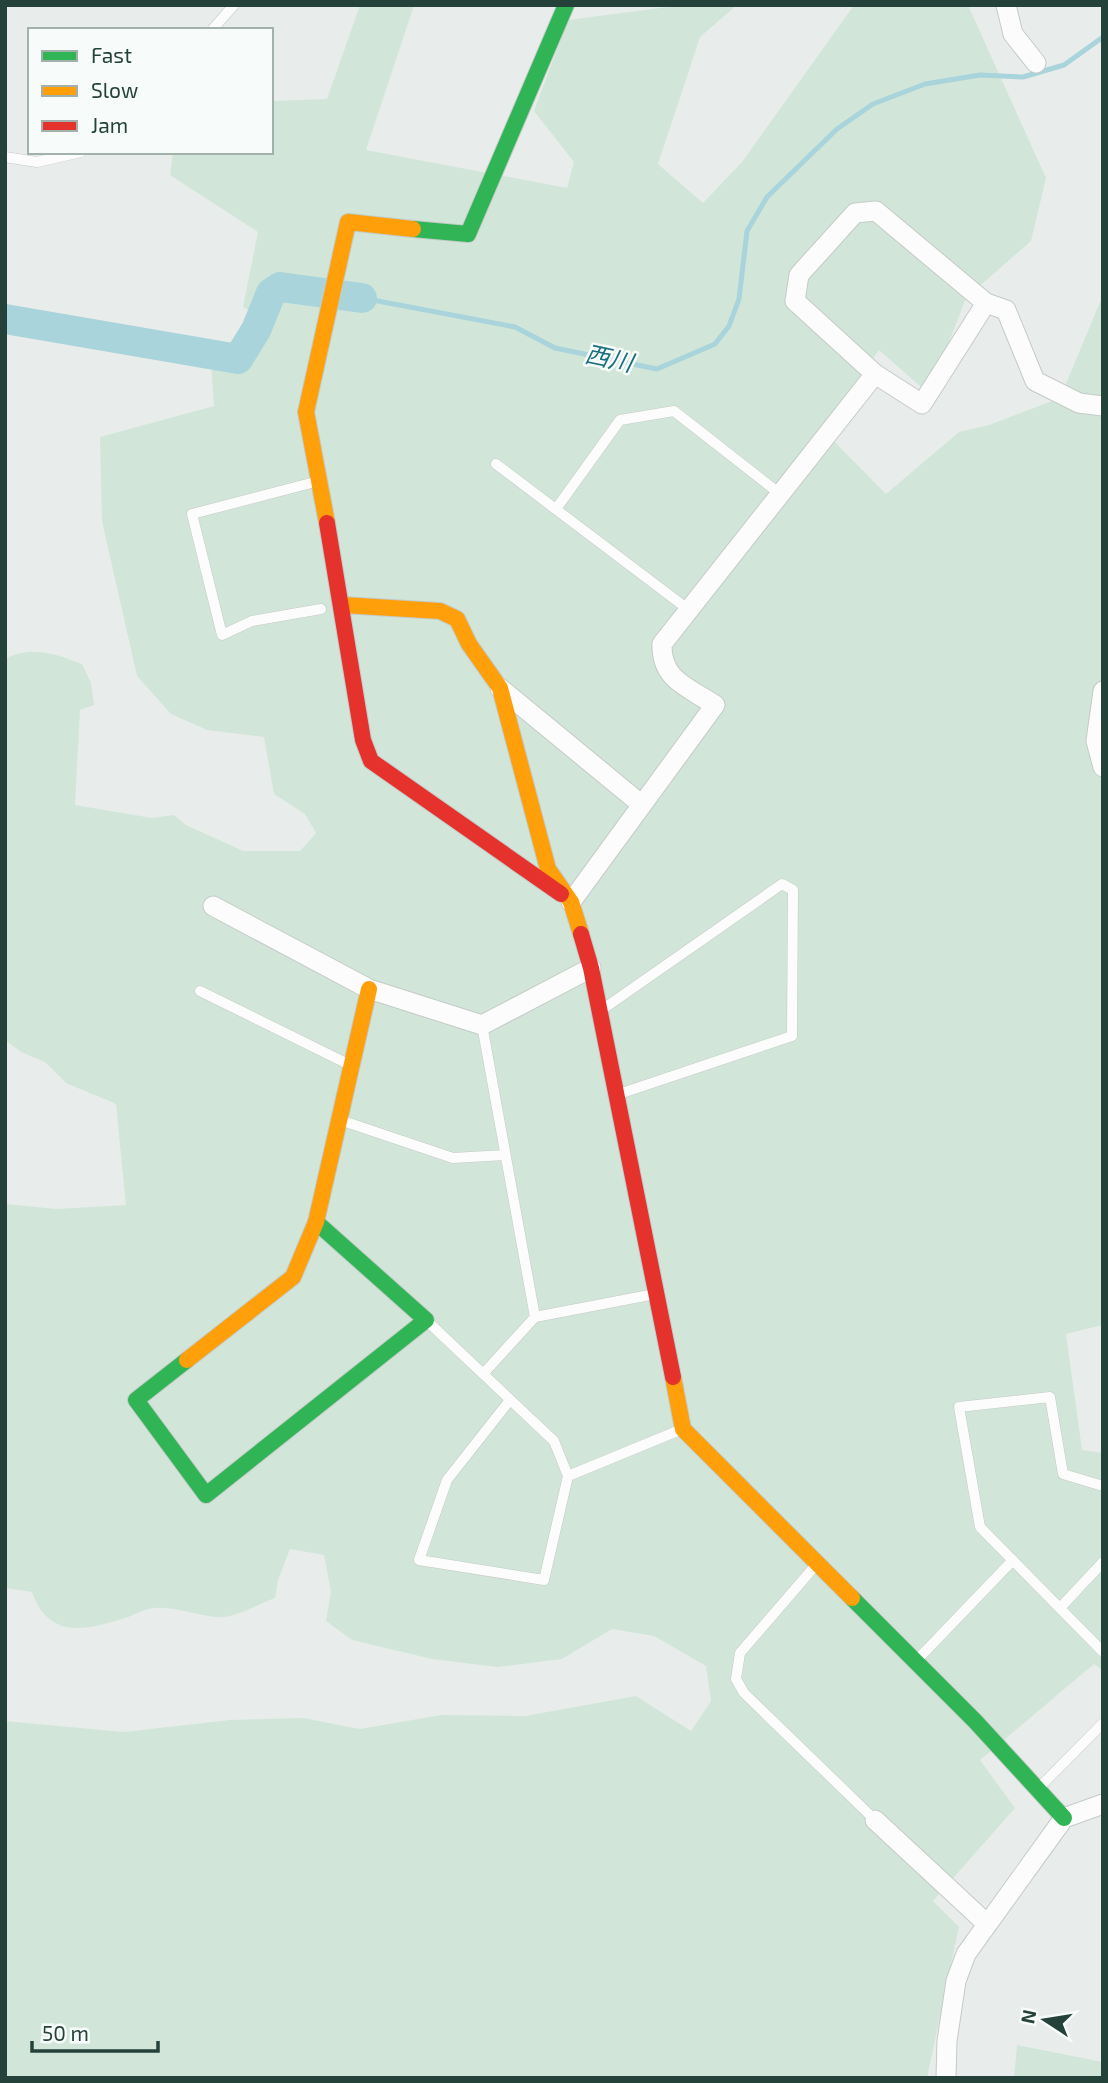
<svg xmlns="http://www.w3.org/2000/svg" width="1108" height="2083" viewBox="0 0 1108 2083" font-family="'Exo 2','Noto Sans JP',sans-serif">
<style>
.green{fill:#d1e6d8}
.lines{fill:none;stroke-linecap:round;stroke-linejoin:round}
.stream{stroke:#a9d4db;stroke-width:5}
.river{stroke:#a9d4db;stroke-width:30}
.lane-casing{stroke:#c5cac8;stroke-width:11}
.street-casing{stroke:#c5cac8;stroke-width:21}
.fast-casing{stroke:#c3cbc8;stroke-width:18}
.slow-casing{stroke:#c3cbc8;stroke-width:18}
.jam-casing{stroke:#c3cbc8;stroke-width:18}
.lane{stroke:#fcfcfc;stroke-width:10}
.street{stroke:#fcfcfc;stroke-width:19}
.fast{stroke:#30b455;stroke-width:16}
.slow{stroke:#ff9f0a;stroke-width:16}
.jam{stroke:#e5322d;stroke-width:16}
.labels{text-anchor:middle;stroke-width:5;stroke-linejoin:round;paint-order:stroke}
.water-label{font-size:24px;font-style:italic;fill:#1c6f80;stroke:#f7fbf9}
</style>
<rect width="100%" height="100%" fill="#e8edeb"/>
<path class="green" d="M 360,5 L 414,5 L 366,150 L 567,188 L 574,162 L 534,111 L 568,20 L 683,5 L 737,5 L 700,37 L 658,164 L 703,203 L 742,162 L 854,5 L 968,5 L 1046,178 L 1031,241 L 966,298 L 929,394 L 879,350 L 822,429 L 886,494 L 959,432 L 989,425 L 1060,398 L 1103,295 L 1103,1325 L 1066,1334 L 1082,1450 L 1103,1453 L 1103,1671 L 1094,1664 L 980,1760 L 1015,1808 L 933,1901 L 959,1927 L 927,2078 L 5,2078 L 5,1721 L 124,1732 L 230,1720 L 303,1718 L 360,1729 L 441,1715 L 525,1716 L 636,1696 L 691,1731 L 711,1701 L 706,1666 L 654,1636 L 612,1629 L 562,1659 L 497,1667 L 432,1659 L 352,1640 L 326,1621 L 331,1592 L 324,1555 L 290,1549 L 278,1580 L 275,1598 C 259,1604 240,1615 224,1617 C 206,1619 178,1606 155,1608 C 145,1608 135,1615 125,1618 C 84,1631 49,1639 32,1592 L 5,1588 L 5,1204 L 57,1209 L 126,1205 L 116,1104 L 66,1083 L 45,1062 L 21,1052 L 5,1040 L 5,659 C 31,645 56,654 82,664 L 91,683 L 94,705 L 80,710 L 75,805 L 152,818 L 174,815 L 186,825 L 243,851 L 300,851 L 316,833 L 305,814 L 274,794 L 264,737 L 207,730 L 171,714 L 137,676 L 102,521 L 100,437 L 214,406 L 210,346 L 236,351 L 255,314 L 243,307 L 258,232 L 170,175 L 173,152 L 271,152 L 271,101 L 327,99 Z
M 1017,2045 L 1103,2062 L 1103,2078 L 1014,2078 Z"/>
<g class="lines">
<path class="stream" d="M 362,298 L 515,327 L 555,348 L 657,369 L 715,344 L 729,326 L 739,299 L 747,231 L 767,197 L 837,129 L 873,104 L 925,84 L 980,75 L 1023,77 L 1064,65 L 1103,37"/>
<path class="river" d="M 5,319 L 238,359 L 256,330 L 271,293 L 280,287 L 362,298"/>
<g class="lane-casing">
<path id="lane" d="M 212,30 L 234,5
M 5,157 L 37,162 L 81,152
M 496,464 L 689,610
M 315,482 L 192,514 L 222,635 L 252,621 L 321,609
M 556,509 L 620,420 L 674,411 L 780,494
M 200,991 L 348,1064
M 603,1009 L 782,884 L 793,890 L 792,1036 L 619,1094
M 482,1025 L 535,1317
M 340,1120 L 453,1158 L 505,1155
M 426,1320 L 554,1441 L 568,1476 L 680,1430
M 483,1374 L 535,1317 L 655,1294
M 510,1400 L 447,1480 L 419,1560 L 544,1580 L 568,1476
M 1103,1486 L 1063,1474 L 1050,1397 L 959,1407 L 980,1527 L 1103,1652
M 815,1566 L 740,1653 L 736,1679 L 744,1693 L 875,1820
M 1060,1608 L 1103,1562
M 917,1660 L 1013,1560
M 1038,1789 L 1103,1723"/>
</g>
<g class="street-casing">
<path id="street" d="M 1006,5 L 1013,34 L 1036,63
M 876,211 L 986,303 L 922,404 L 875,374 L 795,301 L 799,275 L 855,213 Z
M 986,303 L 1006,310 L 1035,381 L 1079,403 L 1103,406
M 500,688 L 642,805
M 1103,691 L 1096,741 L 1103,767
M 571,902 L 715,705 C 688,687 661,680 662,644 L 875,374
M 213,906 L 369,989 L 482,1025 L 591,968
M 875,1820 L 986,1923
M 946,2078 L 947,2041 L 956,1981 L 966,1954 L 1064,1818 L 1103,1804"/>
</g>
<g class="fast-casing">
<path id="fast" d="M 413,229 L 468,234 L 566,5
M 187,1360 L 136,1400 L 206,1495 L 426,1320 L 316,1222
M 852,1598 L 975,1721 L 1064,1818"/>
</g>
<g class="slow-casing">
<path id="slow" d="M 327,523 L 306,412 L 348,222 L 413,229
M 343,605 L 440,611 L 457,619 L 469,644 L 500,688 L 548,869 L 571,902 L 581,934
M 187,1360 L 293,1277 L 316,1222 L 369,989
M 673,1377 L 683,1429 L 852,1598"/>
</g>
<g class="jam-casing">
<path id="jam" d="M 327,523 L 363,740 L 371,761 L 561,894
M 581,934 L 591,968 L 673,1377"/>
</g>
<use href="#lane" class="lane"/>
<use href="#street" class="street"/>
<use href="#fast" class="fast"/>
<use href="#slow" class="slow"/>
<use href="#jam" class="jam"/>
</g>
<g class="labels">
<g class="water-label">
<text transform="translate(609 359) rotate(12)" y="8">西川</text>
</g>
</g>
<rect width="1108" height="2083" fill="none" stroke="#24423a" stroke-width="14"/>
<rect x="28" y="28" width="245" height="126" fill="#f7fbf9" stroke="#a3b1ad" stroke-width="2"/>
<rect x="42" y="51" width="35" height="10" fill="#30b455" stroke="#a3b1ad" stroke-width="2"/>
<text x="91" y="63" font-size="21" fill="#24423a">Fast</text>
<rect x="42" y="86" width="35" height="10" fill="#ff9f0a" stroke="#a3b1ad" stroke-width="2"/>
<text x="91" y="98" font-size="21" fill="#24423a">Slow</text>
<rect x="42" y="121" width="35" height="10" fill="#e5322d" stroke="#a3b1ad" stroke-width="2"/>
<text x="91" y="133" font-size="21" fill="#24423a">Jam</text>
<g transform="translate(1045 2020) rotate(282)" stroke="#f7fbf9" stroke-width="5" paint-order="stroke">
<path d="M0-5L12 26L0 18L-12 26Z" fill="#24423a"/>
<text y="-10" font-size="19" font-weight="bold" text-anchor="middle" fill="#24423a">N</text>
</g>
<path d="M32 2041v10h126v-10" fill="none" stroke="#24423a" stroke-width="3.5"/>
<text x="42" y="2041" font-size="21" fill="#24423a" stroke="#f7fbf9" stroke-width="5" paint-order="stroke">50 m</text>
</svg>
